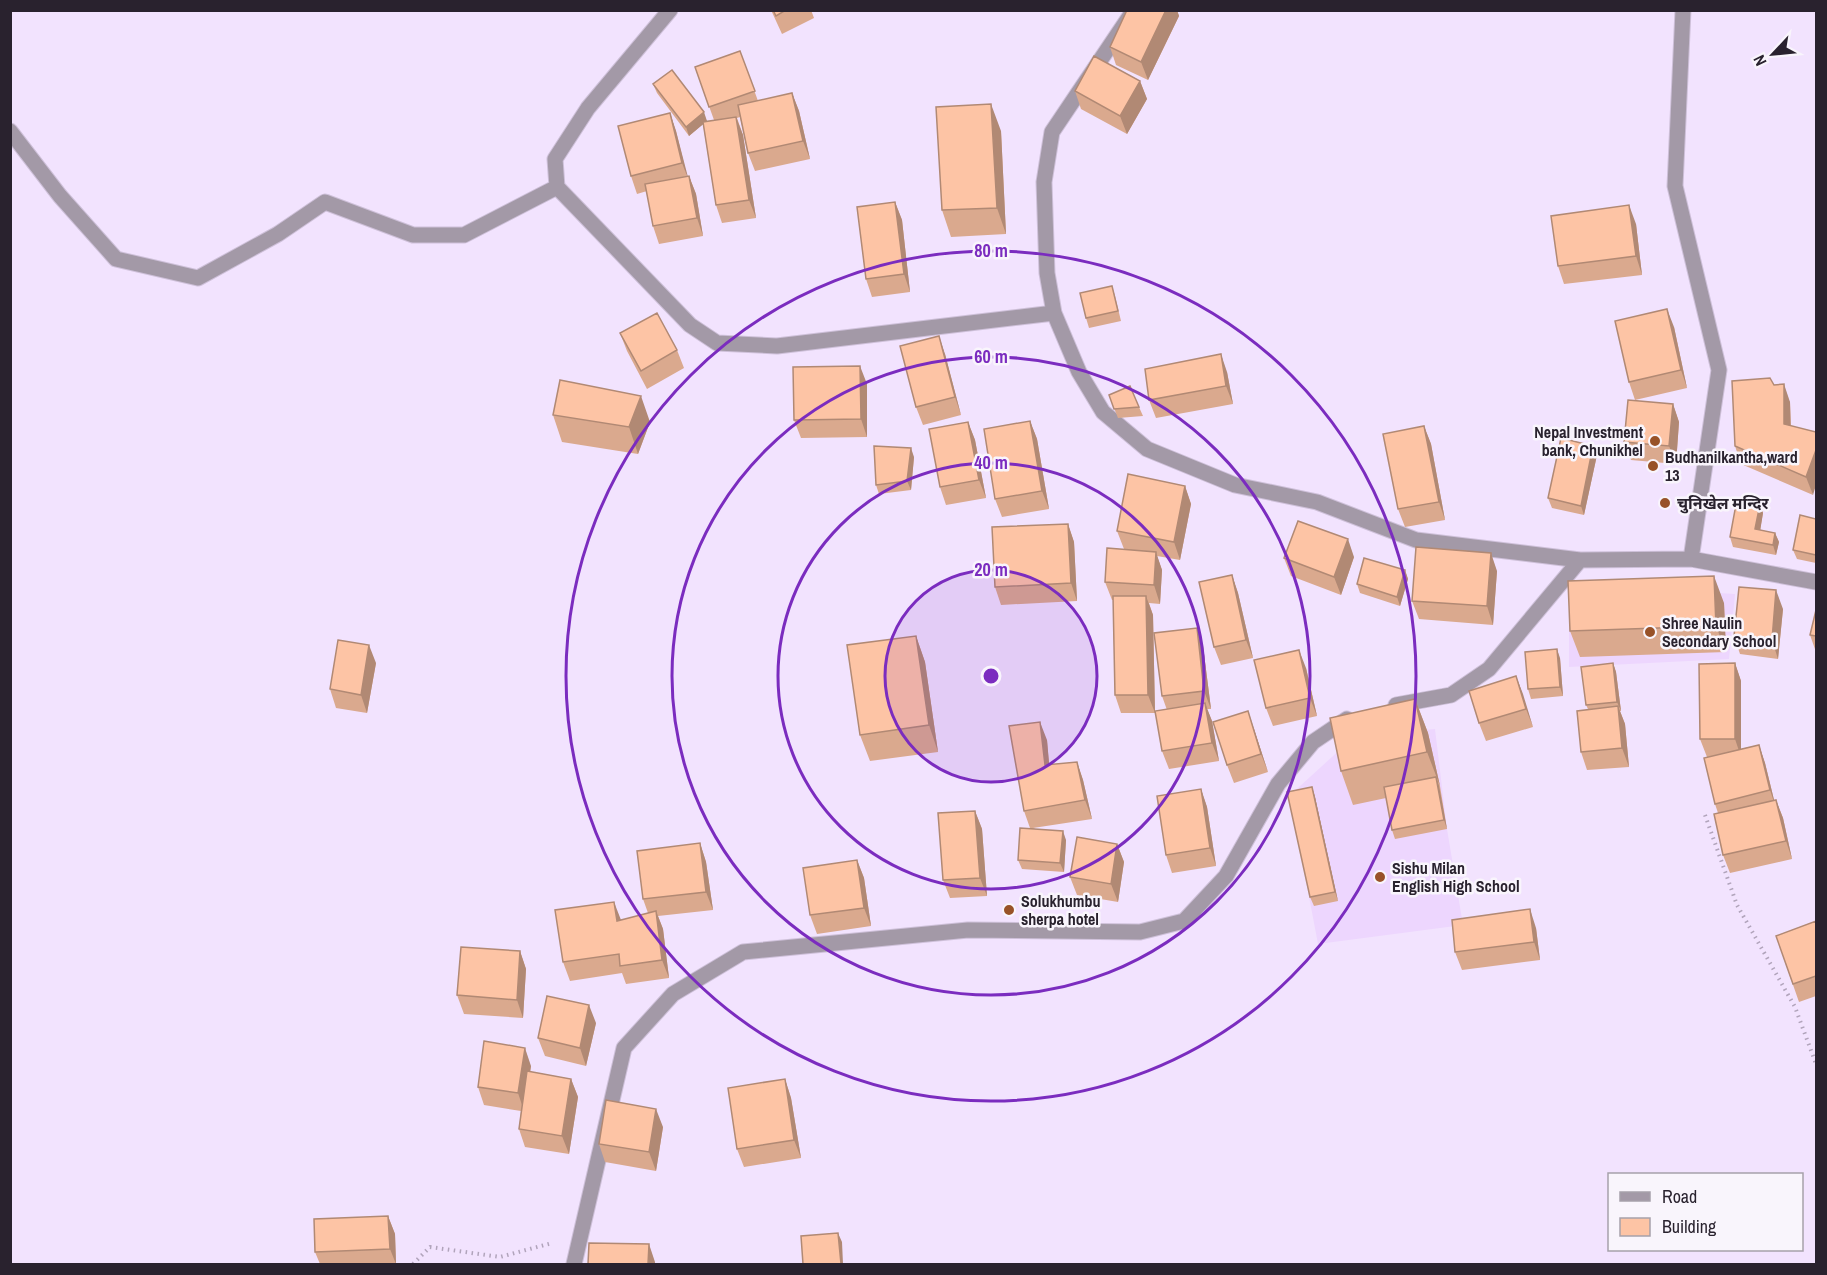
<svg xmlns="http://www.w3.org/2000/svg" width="1827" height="1275" viewBox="0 0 1827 1275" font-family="'Archivo Narrow','Noto Sans Devanagari',sans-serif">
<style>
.built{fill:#edd6fe}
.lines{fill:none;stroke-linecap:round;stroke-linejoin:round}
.minor-casing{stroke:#cec0d9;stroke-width:17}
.path{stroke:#b1a4bb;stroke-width:4;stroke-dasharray:1.5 4.5;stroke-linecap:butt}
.minor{stroke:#a399a7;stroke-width:15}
.wall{fill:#daa98e}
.shaded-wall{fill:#b18974}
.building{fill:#fdc4a5;stroke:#b18974;stroke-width:1.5}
.ring{fill:none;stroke:#7b2cbf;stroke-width:3}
.poi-dot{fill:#985228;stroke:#f9f5fc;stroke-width:2}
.labels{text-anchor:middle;stroke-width:5;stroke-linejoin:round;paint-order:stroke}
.poi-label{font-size:16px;font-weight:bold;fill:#29222e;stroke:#f9f5fc;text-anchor:start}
.centre{fill:#7b2cbf;stroke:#f9f5fc;stroke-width:3}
.ring-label{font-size:18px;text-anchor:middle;font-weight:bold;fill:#7b2cbf;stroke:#f9f5fc;stroke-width:5;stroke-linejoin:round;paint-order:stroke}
</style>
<rect width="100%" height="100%" fill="#f2e3fe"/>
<path class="built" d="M 1684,591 L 1735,594 L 1729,659 L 1569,667 L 1569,604 Z
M 1435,729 L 1447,829 L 1463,925 L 1318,944 L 1291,802 L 1288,797 L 1355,736 Z"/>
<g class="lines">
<g class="minor-casing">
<path id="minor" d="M 670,10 L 588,108 L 555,159 L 557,187 L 690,325 L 717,343 L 777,346 L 1054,313 L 1079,372 L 1103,412 L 1147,449 L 1235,485 L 1317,502 L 1416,540 L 1580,560
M 1683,10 L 1675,186 L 1719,370 L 1691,559
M 10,131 L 60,196 L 116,259 L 198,278 L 278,234 L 325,202 L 413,235 L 464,235 L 557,187
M 1054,313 L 1047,273 L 1044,182 L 1052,132 L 1134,10
M 1396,705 L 1451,695 L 1489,669 L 1580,560 L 1691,559 L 1816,582
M 574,1264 L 624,1048 L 673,994 L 743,952 L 968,930 L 1140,932 L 1184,921 L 1226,876 L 1278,784 L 1313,742 L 1347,719"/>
</g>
<path class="path" d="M 1705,815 L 1737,905 L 1795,1007 L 1816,1064
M 413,1264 L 430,1247 L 500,1257 L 552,1243"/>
<use href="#minor" class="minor"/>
</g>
<path class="wall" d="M 771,10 L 811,10 L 814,18 L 782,34 Z
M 1127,10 L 1177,10 L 1179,16 L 1148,80 L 1116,65 L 1110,47 Z
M 740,51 L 758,101 L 792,93 L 799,111 L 810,159 L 755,171 L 748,153 L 740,117 L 737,118 L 743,135 L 756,218 L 722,223 L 716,205 L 703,124 L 689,136 L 657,93 L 653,84 L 707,121 L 707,122 L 714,120 L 695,67 Z
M 1140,81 L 1147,99 L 1127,134 L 1081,109 L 1075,91 Z
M 670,113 L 676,131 L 687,176 L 689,176 L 696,194 L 703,236 L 659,244 L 653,226 L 647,191 L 637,194 L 631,176 Z
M 1001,131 L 1006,234 L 951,237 L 942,210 Z
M 895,202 L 902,220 L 910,292 L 872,297 L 866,279 Z
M 1636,224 L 1642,275 L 1564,284 L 1558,266 Z
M 1112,286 L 1115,296 L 1121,321 L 1089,328 L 1086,318 Z
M 1674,327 L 1687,388 L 1635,400 L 1629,382 Z
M 620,333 L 677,350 L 684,368 L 647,389 L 627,351 Z
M 945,354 L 961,415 L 923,425 L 916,407 Z
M 1227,372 L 1233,404 L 1156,418 L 1149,400 Z
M 867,384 L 867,437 L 801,438 L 794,420 Z
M 1774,385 L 1790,402 L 1791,426 L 1813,495 L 1741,464 L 1735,446 Z
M 1109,395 L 1139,407 L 1143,416 L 1118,418 Z
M 1673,404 L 1679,422 L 1676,464 L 1631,460 L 1624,442 Z
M 553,415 L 650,422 L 638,454 L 562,442 Z
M 1030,421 L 1037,439 L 1049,509 L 1002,517 L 995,499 Z
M 968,422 L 975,440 L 986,498 L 946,505 L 940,487 Z
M 1424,426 L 1431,444 L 1445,520 L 1405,527 L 1398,509 Z
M 1593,446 L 1597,455 L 1584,515 L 1552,508 L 1548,498 Z
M 914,457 L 911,490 L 879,494 L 876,485 Z
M 1185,486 L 1191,504 L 1180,560 L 1157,556 L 1162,570 L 1160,604 L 1149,603 L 1153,615 L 1155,713 L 1121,713 L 1115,695 L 1113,600 L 1112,600 L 1105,582 L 1128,550 L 1124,549 L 1117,531 Z
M 1760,504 L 1763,513 L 1760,530 L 1775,533 L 1779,542 L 1776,555 L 1733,547 L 1730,537 Z
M 1816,519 L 1816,563 L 1797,559 L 1793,550 Z
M 1068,524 L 1074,542 L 1077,601 L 1001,605 L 995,587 Z
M 1354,557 L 1341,595 L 1291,576 L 1284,558 Z
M 1405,570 L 1408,579 L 1400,606 L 1360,593 L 1357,584 Z
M 1497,571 L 1493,625 L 1419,619 L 1412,601 Z
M 1232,575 L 1238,593 L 1253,658 L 1221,665 L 1214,647 Z
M 1724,603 L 1726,652 L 1580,657 L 1570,631 Z
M 1783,609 L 1778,659 L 1740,654 L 1734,636 Z
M 1816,610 L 1816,652 L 1810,635 Z
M 916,636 L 925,662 L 938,752 L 870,761 L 860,735 Z
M 1203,646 L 1211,709 L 1207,709 L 1212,721 L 1219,761 L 1169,769 L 1162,751 L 1167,710 L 1162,696 Z
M 1560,658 L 1563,696 L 1531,699 L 1528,689 Z
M 376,663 L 367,713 L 336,708 L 330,689 Z
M 1613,663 L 1616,672 L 1621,711 L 1620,711 L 1625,724 L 1629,767 L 1587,770 L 1581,752 L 1588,709 L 1586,705 Z
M 1735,663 L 1741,681 L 1741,749 L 1759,745 L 1765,763 L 1774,800 L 1776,800 L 1783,818 L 1792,859 L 1730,873 L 1723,855 L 1718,813 L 1715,804 L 1707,757 L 1700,739 Z
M 1306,668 L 1317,716 L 1273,726 L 1266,708 Z
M 1516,676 L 1533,727 L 1486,741 L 1479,723 Z
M 1415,699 L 1428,733 L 1440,786 L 1447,829 L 1395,839 L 1392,830 L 1386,798 L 1353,805 L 1341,771 Z
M 1254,729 L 1268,772 L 1234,783 L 1227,765 Z
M 1047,740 L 1049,765 L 1077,762 L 1083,780 L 1092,819 L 1033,828 L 1066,840 L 1064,872 L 1022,869 L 1018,860 L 1030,828 L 1024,811 Z
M 1312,787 L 1315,797 L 1338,901 L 1314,906 L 1310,897 Z
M 1201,789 L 1207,807 L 1216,866 L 1172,873 L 1166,855 Z
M 975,811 L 982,829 L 987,896 L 950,898 L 943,880 Z
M 700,843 L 706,862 L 713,910 L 658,916 L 663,929 L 669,978 L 626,984 L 622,973 L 570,981 L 563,962 L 621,920 L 648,913 L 643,899 Z
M 1117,844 L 1124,862 L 1118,902 L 1077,895 L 1070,877 Z
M 857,860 L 864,878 L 871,926 L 817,934 L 810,915 Z
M 1816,921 L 1816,996 L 1799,1002 L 1776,936 Z
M 1536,928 L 1540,960 L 1462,970 L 1455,952 Z
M 520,951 L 526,969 L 523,1018 L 464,1014 L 457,995 Z
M 596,1023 L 586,1066 L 545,1056 L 538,1038 Z
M 531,1066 L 530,1072 L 571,1079 L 578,1097 L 569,1154 L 525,1147 L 519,1129 L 521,1111 L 484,1105 L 478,1087 Z
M 785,1079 L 791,1098 L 801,1158 L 744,1167 L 737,1149 Z
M 663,1127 L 656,1171 L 605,1162 L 599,1144 Z
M 388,1216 L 395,1234 L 396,1264 L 320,1264 L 315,1252 Z"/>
<path class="shaded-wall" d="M 1166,10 L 1177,10 L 1179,16 L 1148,80 L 1141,62 Z
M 1140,81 L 1147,99 L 1127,134 L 1120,116 Z
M 792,93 L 799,111 L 810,159 L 803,141 Z
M 991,104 L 1001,131 L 1006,234 L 997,208 Z
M 704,112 L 707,121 L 689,136 L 686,127 Z
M 670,113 L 676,131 L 689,181 L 682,163 Z
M 736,117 L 743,135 L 756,218 L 749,200 Z
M 689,176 L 696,194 L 703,236 L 697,218 Z
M 895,202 L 902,220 L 910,292 L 904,274 Z
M 1629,205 L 1636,224 L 1642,275 L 1636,256 Z
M 1667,309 L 1674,327 L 1687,388 L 1681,370 Z
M 939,336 L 945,354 L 961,415 L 955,397 Z
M 1221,354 L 1227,372 L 1233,404 L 1226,386 Z
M 860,366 L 867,384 L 867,437 L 861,419 Z
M 1784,384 L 1790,402 L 1791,443 L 1784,424 Z
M 641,396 L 650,422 L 638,454 L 629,427 Z
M 1673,404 L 1679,422 L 1676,464 L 1669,446 Z
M 1030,421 L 1037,439 L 1049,509 L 1042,491 Z
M 968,422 L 975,440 L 986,498 L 979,480 Z
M 1424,426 L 1431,444 L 1445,520 L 1439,502 Z
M 1593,446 L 1597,455 L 1584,515 L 1581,506 Z
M 911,448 L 914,457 L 911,490 L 907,481 Z
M 1816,450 L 1816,485 L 1813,495 L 1806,477 Z
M 1185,486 L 1191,504 L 1180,560 L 1174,542 Z
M 1760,504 L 1763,513 L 1759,538 L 1755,529 Z
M 1068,524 L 1074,542 L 1077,601 L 1071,583 Z
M 1775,533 L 1779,542 L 1776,555 L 1773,545 Z
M 1348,539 L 1354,557 L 1341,595 L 1334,577 Z
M 1156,552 L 1162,570 L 1160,604 L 1154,585 Z
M 1491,553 L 1497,571 L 1493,625 L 1487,606 Z
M 1405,570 L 1408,579 L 1400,606 L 1397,597 Z
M 1232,575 L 1238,593 L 1253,658 L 1246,640 Z
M 1714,576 L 1724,603 L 1726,652 L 1716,626 Z
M 1776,590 L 1783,609 L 1778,659 L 1772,640 Z
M 1146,596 L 1153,615 L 1155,713 L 1148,695 Z
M 1197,628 L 1203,646 L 1211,709 L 1204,691 Z
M 916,636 L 925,662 L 938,752 L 929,725 Z
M 369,645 L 376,663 L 367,713 L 361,695 Z
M 1557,649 L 1560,658 L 1563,696 L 1560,687 Z
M 1299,650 L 1306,668 L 1317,716 L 1310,698 Z
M 1613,663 L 1616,672 L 1621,711 L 1617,702 Z
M 1735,663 L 1741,681 L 1741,757 L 1735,739 Z
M 1516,676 L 1523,694 L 1533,727 L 1526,709 Z
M 1415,699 L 1428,733 L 1440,786 L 1427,752 Z
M 1205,703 L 1212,721 L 1219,761 L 1212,743 Z
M 1618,706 L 1625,724 L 1629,767 L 1622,748 Z
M 1248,711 L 1254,729 L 1268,772 L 1261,754 Z
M 1040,722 L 1047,740 L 1051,784 L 1045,765 Z
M 1759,745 L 1765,763 L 1776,808 L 1770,790 Z
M 1077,762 L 1083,780 L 1092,819 L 1085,800 Z
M 1436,777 L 1439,786 L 1447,829 L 1444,820 Z
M 1312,787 L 1315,797 L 1338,901 L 1335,892 Z
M 1201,789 L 1207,807 L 1216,866 L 1210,848 Z
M 1776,800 L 1783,818 L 1792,859 L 1786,841 Z
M 975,811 L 982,829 L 987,896 L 980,878 Z
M 1063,831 L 1066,840 L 1064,872 L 1060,863 Z
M 700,843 L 706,862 L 713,910 L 706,892 Z
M 1117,844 L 1124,862 L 1118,902 L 1111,884 Z
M 857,860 L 864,878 L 871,926 L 864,908 Z
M 614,902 L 621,920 L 617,921 Z
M 1530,909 L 1536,928 L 1540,960 L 1534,942 Z
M 656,911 L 663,929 L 669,978 L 662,960 Z
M 520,951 L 526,969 L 523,1018 L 517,1000 Z
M 589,1005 L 596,1023 L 586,1066 L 580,1048 Z
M 525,1048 L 531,1066 L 524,1111 L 518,1093 Z
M 571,1079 L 578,1097 L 569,1154 L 562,1136 Z
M 785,1079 L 791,1098 L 801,1158 L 794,1140 Z
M 656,1109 L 663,1127 L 656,1171 L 649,1152 Z
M 388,1216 L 395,1234 L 396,1264 L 390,1249 Z
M 838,1233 L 842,1242 L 843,1264 L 841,1264 Z
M 649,1244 L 655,1262 L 655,1264 L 648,1264 Z"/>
<path class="building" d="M 773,10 L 786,10 L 776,16 Z
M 1127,10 L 1166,10 L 1141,62 L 1110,47 Z
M 740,51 L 755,91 L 709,107 L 695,67 Z
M 1094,56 L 1140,81 L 1120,116 L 1075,91 Z
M 672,70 L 704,112 L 686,127 L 653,84 Z
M 792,93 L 803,141 L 748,153 L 738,105 Z
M 991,104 L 997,208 L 942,210 L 936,107 Z
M 670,113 L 682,163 L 631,176 L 618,126 Z
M 736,117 L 749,200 L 716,205 L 703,122 Z
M 689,176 L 697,218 L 653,226 L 645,184 Z
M 895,202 L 904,274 L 866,279 L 857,207 Z
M 1629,205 L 1636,256 L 1558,266 L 1551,216 Z
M 1112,286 L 1118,311 L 1086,318 L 1080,293 Z
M 1667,309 L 1681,370 L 1629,382 L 1615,321 Z
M 657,313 L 677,350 L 641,371 L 620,333 Z
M 939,336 L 955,397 L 916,407 L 900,346 Z
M 1221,354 L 1226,386 L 1149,400 L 1145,369 Z
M 860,366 L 861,419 L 794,420 L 793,367 Z
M 1770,378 L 1774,385 L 1784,384 L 1784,424 L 1816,432 L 1816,450 L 1806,477 L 1735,446 L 1732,381 Z
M 560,380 L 641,396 L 629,427 L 553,415 Z
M 1130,386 L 1139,407 L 1114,409 L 1109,395 Z
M 1628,400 L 1673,404 L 1669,446 L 1624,442 Z
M 1030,421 L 1042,491 L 995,499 L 984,429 Z
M 968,422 L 979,480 L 940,487 L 929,429 Z
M 1424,426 L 1439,502 L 1398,509 L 1383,434 Z
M 1561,438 L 1593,446 L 1581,506 L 1548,498 Z
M 874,446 L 911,448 L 907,481 L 876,485 Z
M 1128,474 L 1185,486 L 1174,542 L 1117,531 Z
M 1737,499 L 1760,504 L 1755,529 L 1775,533 L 1773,545 L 1730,537 Z
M 1800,515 L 1816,519 L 1816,555 L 1793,550 Z
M 1298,521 L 1348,539 L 1334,577 L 1284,558 Z
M 1068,524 L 1071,583 L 995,587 L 992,527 Z
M 1416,547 L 1491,553 L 1487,606 L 1412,601 Z
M 1107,548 L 1156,552 L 1154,585 L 1105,582 Z
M 1364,558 L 1405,570 L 1397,597 L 1357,584 Z
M 1232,575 L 1246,640 L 1214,647 L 1199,582 Z
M 1714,576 L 1716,626 L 1570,631 L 1568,581 Z
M 1739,587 L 1776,590 L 1772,640 L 1734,636 Z
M 1113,596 L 1146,596 L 1148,695 L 1115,695 Z
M 1816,610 L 1816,636 L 1810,635 Z
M 1197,628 L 1204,691 L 1162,696 L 1154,633 Z
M 916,636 L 929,725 L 860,735 L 847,645 Z
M 338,640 L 369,645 L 361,695 L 330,689 Z
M 1557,649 L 1560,687 L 1528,689 L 1525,652 Z
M 1299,650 L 1310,698 L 1266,708 L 1254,660 Z
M 1613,663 L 1617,702 L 1586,705 L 1581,667 Z
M 1735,663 L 1735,739 L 1700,739 L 1699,664 Z
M 1516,676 L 1526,709 L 1479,723 L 1469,691 Z
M 1415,699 L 1427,752 L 1341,771 L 1330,718 Z
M 1205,703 L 1212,743 L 1162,751 L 1155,711 Z
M 1618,706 L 1622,748 L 1581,752 L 1577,711 Z
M 1248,711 L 1261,754 L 1227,765 L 1213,722 Z
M 1040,722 L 1045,765 L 1077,762 L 1085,800 L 1024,811 L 1009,726 Z
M 1759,745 L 1770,790 L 1715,804 L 1704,758 Z
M 1436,777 L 1444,820 L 1392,830 L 1384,787 Z
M 1312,787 L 1335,892 L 1310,897 L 1287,792 Z
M 1201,789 L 1210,848 L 1166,855 L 1157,796 Z
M 1776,800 L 1786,841 L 1723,855 L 1714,814 Z
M 975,811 L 980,878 L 943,880 L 938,813 Z
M 1020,828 L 1063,831 L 1060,863 L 1018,860 Z
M 1077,837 L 1117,844 L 1111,884 L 1070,877 Z
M 700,843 L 706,892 L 643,899 L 637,851 Z
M 857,860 L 864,908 L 810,915 L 803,868 Z
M 614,902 L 617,921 L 656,911 L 662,960 L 620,966 L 619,954 L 563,962 L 555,910 Z
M 1530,909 L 1534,942 L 1455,952 L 1452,920 Z
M 1816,921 L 1816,976 L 1793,984 L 1776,936 Z
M 461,947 L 520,951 L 517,1000 L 457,995 Z
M 547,996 L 589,1005 L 580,1048 L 538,1038 Z
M 484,1041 L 525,1048 L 518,1093 L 478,1087 Z
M 527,1071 L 571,1079 L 562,1136 L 519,1129 Z
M 785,1079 L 794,1140 L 737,1149 L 728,1088 Z
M 606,1100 L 656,1109 L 649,1152 L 599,1144 Z
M 388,1216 L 390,1249 L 315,1252 L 314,1219 Z
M 838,1233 L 841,1264 L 803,1264 L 801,1236 Z
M 589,1243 L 649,1244 L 648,1264 L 588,1264 Z"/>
<circle cx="991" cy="676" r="106" fill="#7b2cbf" fill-opacity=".12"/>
<g class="ring">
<circle cx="991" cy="676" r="106"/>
<circle cx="991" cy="676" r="213"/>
<circle cx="991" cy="676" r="319"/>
<circle cx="991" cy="676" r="425"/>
</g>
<g class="poi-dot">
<circle cx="1655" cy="441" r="6"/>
<circle cx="1653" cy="466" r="6"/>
<circle cx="1665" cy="503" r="6"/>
<circle cx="1650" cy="632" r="6"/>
<circle cx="1380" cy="877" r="6"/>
<circle cx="1009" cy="910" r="6"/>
</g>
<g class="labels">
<g class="poi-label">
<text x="1643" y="438" text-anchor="end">Nepal Investment<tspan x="1643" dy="18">bank, Chunikhel</tspan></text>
<text x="1665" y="463">Budhanilkantha,ward<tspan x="1665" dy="18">13</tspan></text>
<text x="1677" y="509">चुनिखेल मन्दिर</text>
<text x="1662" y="629">Shree Naulin<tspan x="1662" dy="18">Secondary School</tspan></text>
<text x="1392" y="874">Sishu Milan<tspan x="1392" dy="18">English High School</tspan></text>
<text x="1021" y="907">Solukhumbu<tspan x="1021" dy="18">sherpa hotel</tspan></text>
</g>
</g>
<circle cx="991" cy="676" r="9" class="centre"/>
<g class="ring-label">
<text x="991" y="257">80 m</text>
<text x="991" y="363">60 m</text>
<text x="991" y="469">40 m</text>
<text x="991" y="576">20 m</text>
</g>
<rect width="1827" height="1275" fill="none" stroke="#29222e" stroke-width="24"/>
<rect x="1608" y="1173" width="195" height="78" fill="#f9f5fc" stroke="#a6a1aa" stroke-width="1.5"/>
<rect x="1620" y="1192" width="30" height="9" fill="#a399a7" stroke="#a6a1aa" stroke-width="1.5"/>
<text x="1662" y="1203" font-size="18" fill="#29222e">Road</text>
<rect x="1620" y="1218" width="30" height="18" fill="#fdc4a5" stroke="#a6a1aa" stroke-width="1.5"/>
<text x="1662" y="1233" font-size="18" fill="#29222e">Building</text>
<g transform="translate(1773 54) rotate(244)" stroke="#f9f5fc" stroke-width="4.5" paint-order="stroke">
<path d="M0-4.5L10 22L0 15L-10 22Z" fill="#29222e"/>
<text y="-9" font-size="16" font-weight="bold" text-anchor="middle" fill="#29222e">N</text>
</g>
</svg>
